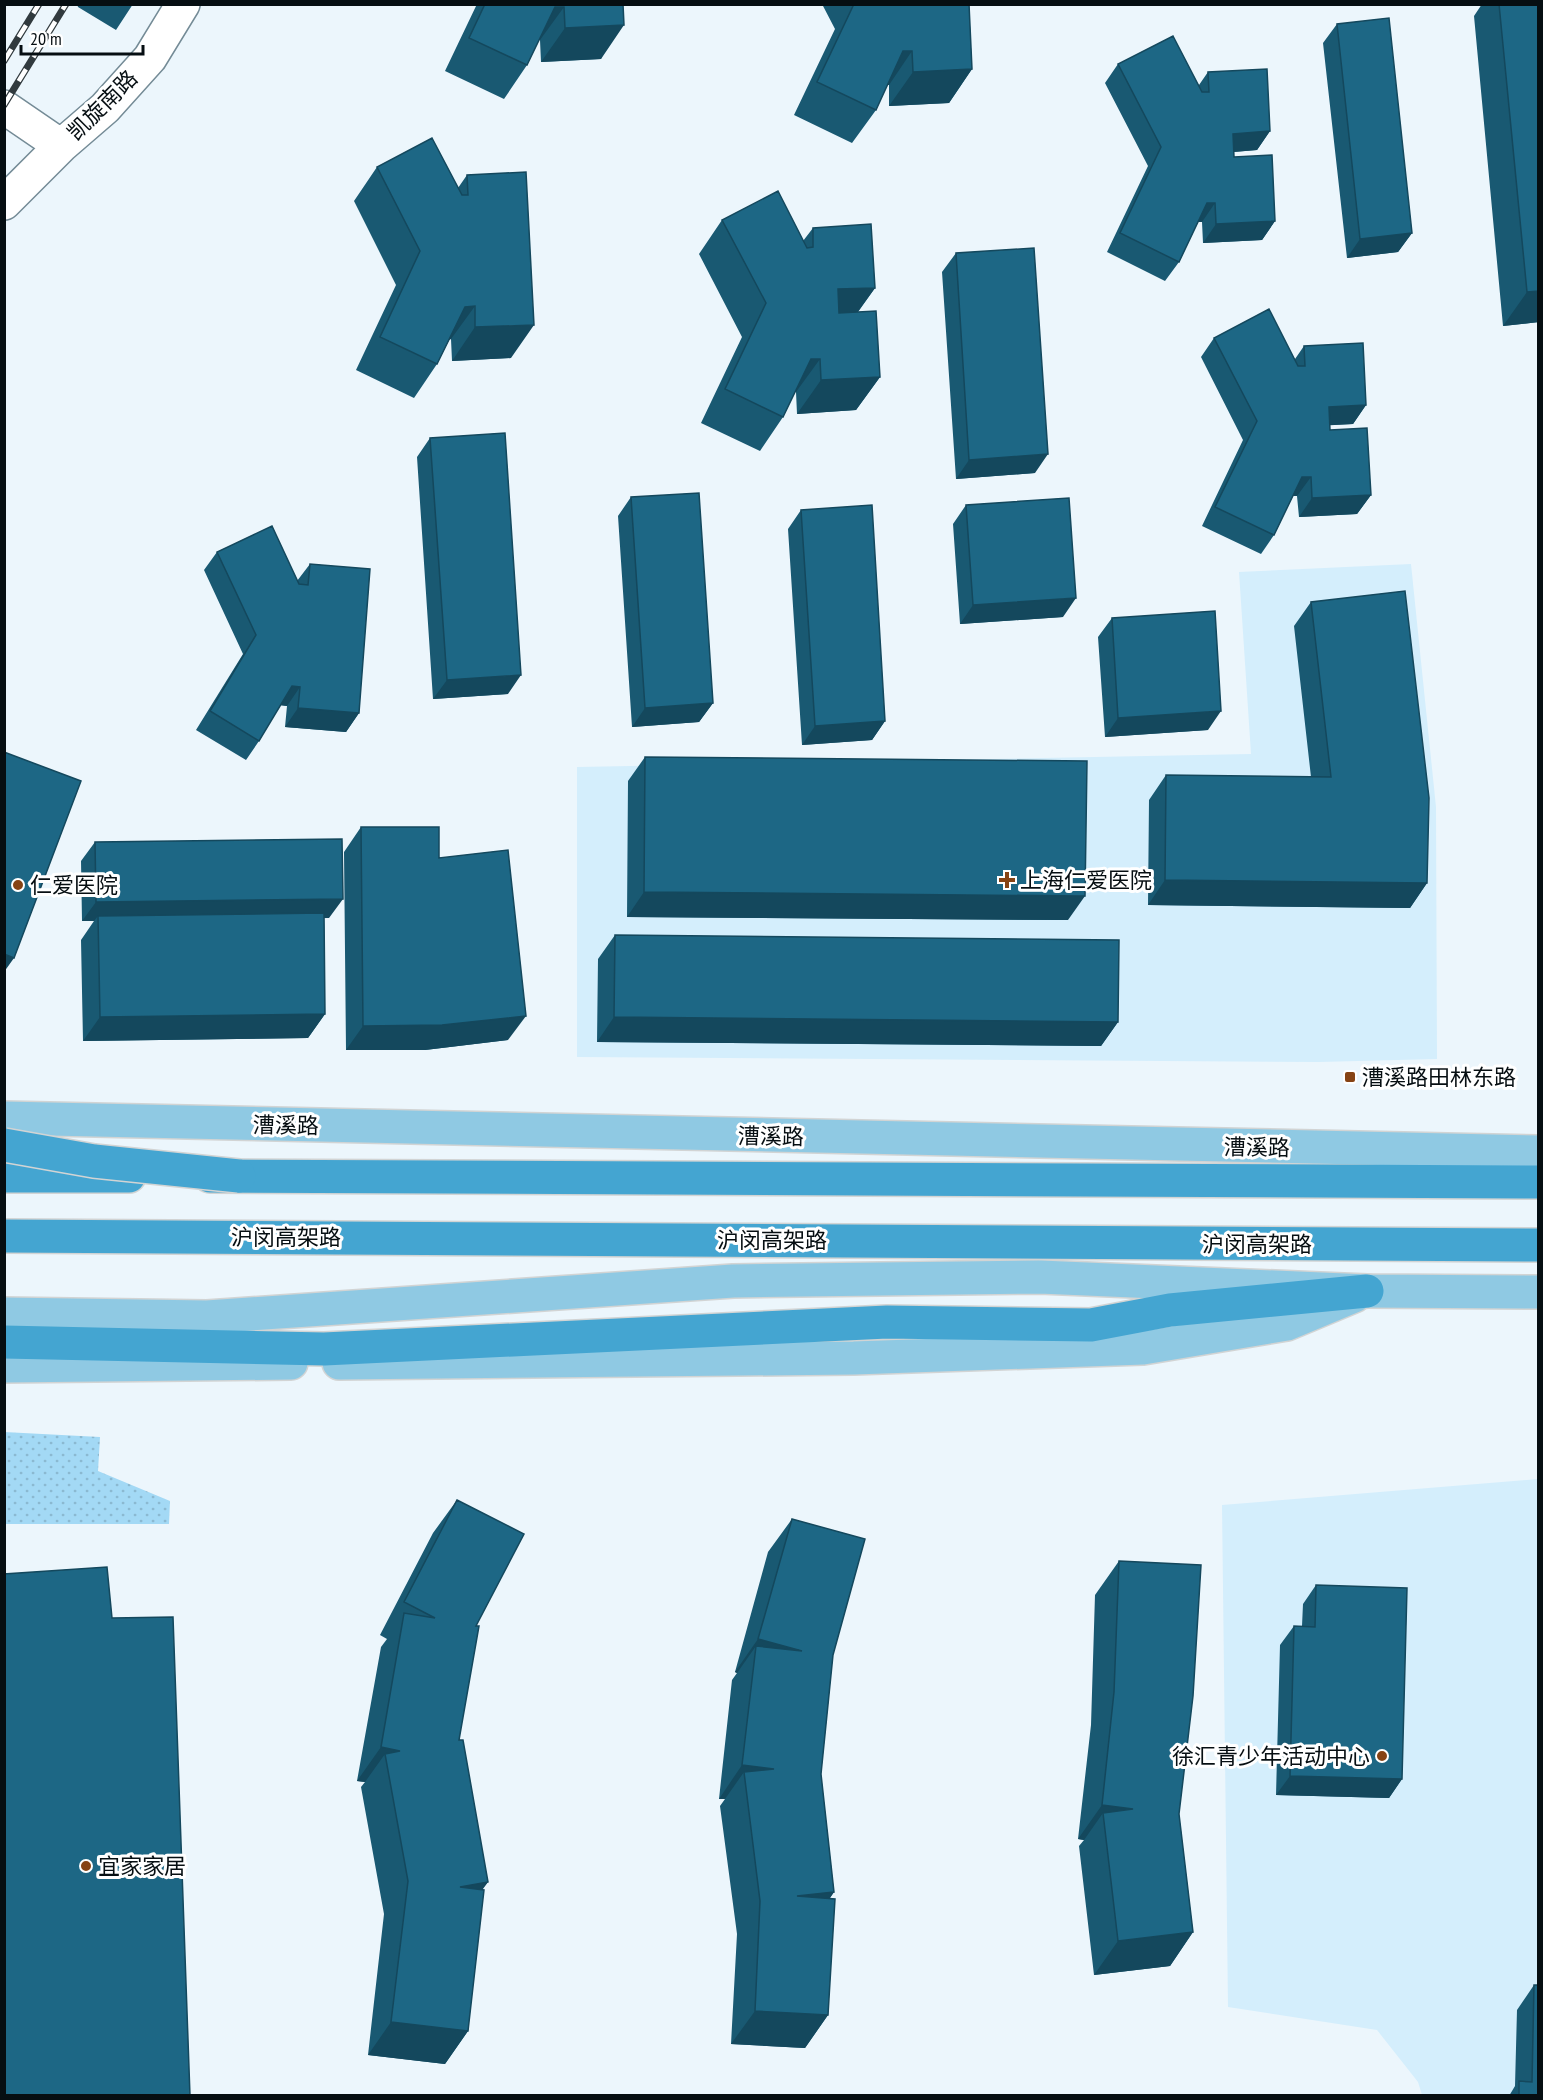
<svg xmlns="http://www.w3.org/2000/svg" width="1543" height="2100" viewBox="0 0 1543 2100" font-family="'PT Sans Narrow','Noto Sans SC',sans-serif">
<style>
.built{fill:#d4eefc}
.green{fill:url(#green-dots)}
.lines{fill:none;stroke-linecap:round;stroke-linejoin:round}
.street-casing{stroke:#748b96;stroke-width:36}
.primary-casing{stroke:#d2d4d4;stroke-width:36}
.highway-casing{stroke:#d2d4d4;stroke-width:36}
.street{stroke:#fff;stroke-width:33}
.primary{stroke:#8fc9e3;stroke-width:33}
.highway{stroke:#44a5d1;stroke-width:33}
.rail-casing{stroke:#313a3e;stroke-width:7}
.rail{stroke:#fff;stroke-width:4.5;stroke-dasharray:14;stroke-linecap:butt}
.highway-bridge-casing{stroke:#d2d4d4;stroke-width:36;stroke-linecap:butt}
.highway-bridge{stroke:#44a5d1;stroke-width:33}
.wall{fill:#195972}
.shaded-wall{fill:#14485d}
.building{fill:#1d6785;stroke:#14485d;stroke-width:1.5}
.poi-dot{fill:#864314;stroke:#fff;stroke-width:2}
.labels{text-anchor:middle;stroke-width:6;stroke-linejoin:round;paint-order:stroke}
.street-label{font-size:22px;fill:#060e12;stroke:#fff}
.poi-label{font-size:22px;fill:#060e12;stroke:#fff;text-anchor:start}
</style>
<defs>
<pattern id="green-dots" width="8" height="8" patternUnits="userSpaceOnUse" patternTransform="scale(1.5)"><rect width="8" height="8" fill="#a3d9f5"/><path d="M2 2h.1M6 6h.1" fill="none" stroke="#8bb9d1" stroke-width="1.8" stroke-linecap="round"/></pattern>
</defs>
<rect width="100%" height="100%" fill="#ecf6fc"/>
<path class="built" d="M 1411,564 L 1436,807 L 1437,1059 L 1319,1062 L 577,1057 L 577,767 L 1251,754 L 1239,572 Z
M 1538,1479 L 1538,2095 L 1422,2095 L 1418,2082 L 1377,2030 L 1228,2007 L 1222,1505 Z"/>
<path class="green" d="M 4,1432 L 100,1437 L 98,1471 L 170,1501 L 169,1524 L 5,1524 Z"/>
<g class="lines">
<g class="street-casing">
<path id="street" d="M 4,107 L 61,146
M 4,203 L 61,146 L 105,108 L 150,58 L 183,4"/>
</g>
<g class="primary-casing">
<path id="primary" d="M 4,1118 L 1538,1152
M 4,1314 L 207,1317 L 733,1281 L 1040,1277 L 1367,1291 L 1538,1292
M 339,1363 L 854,1358 L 1143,1348 L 1287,1324 L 1354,1296
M 4,1366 L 291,1363"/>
</g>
<g class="highway-casing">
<path id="highway" d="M 4,1176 L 129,1176
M 210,1176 L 1538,1182
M 4,1236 L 1538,1245
M 4,1342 L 324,1349 L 887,1322 L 1091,1325 L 1170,1310 L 1367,1291"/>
</g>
<use href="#street" class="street"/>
<use href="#primary" class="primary"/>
<use href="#highway" class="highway"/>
<g class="rail-casing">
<path id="rail" d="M 4,61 L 39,4
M 4,105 L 66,4"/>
</g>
<use href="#rail" class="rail"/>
<g class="highway-bridge-casing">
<path id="highway-bridge" d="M 4,1145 L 94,1161 L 239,1176"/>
</g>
<use href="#highway-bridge" class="highway-bridge"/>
</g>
<path class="wall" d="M 77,4 L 133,4 L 116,30 L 78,7 Z
M 477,4 L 623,4 L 601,59 L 541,62 L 540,40 L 539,40 L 527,65 L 504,99 L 445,71 Z
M 822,4 L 969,4 L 972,69 L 949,103 L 889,106 L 889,85 L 887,85 L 876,110 L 852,143 L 794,115 L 835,29 Z
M 1482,4 L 1539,4 L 1539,322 L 1503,326 L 1474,16 Z
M 1337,24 L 1412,233 L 1398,252 L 1347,258 L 1323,43 Z
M 1118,64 L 1199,85 L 1208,72 L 1270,131 L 1257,150 L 1234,152 L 1234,157 L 1275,221 L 1262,240 L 1203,243 L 1202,222 L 1198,222 L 1179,262 L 1165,281 L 1107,252 L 1148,166 L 1105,83 Z
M 377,167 L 458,188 L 467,175 L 511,358 L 452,361 L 451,339 L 449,340 L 437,364 L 414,398 L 356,370 L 396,285 L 354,201 Z
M 722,220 L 803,241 L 813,228 L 875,288 L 858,312 L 880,377 L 856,410 L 797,414 L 796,392 L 795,392 L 783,417 L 760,451 L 701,423 L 742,337 L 699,254 Z
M 956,253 L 1035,473 L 956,479 L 942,272 Z
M 1214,338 L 1295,359 L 1304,346 L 1366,405 L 1353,424 L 1330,425 L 1330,430 L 1371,495 L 1357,514 L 1299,517 L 1297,496 L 1293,496 L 1274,535 L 1261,554 L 1202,526 L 1243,440 L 1201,357 Z
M 430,438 L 508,694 L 433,699 L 417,457 Z
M 631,497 L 713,703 L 699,722 L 632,727 L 618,516 Z
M 966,505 L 1063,617 L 960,624 L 953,524 Z
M 801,510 L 885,721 L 872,740 L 802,745 L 788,529 Z
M 217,552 L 297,581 L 310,564 L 359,713 L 346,732 L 285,727 L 287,706 L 280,705 L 259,741 L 246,760 L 196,730 L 243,654 L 204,570 Z
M 1311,602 L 1427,883 L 1410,908 L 1148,905 L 1149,800 L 1166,775 L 1311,777 L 1294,626 Z
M 1112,618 L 1208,730 L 1105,737 L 1098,637 Z
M 645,757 L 1068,920 L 627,917 L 628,781 Z
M 361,827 L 439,858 L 508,1040 L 425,1050 L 346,1050 L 344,852 Z
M 95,842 L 329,918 L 324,918 L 325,1014 L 308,1038 L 83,1041 L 81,940 L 94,921 L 82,921 L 81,861 Z
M 615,935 L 1118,1022 L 1101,1046 L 597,1042 L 598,959 Z
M 457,1500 L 476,1626 L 459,1740 L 488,1882 L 482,1889 L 468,2031 L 445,2064 L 368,2055 L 384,1914 L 361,1787 L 365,1782 L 357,1781 L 381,1647 L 387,1639 L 380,1635 L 433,1533 Z
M 792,1519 L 833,1655 L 821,1774 L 834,1892 L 830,1898 L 828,2015 L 805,2048 L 731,2044 L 737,1934 L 720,1806 L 725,1799 L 719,1799 L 732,1680 L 737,1673 L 735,1672 L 768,1552 Z
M 1119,1561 L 1179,1814 L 1193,1932 L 1170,1966 L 1094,1975 L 1079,1846 L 1084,1840 L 1078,1839 L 1091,1725 L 1095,1595 Z
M 1316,1585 L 1402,1779 L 1389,1798 L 1276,1795 L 1280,1645 L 1294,1626 L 1302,1626 L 1303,1604 Z
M 1539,1892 L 1539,1936 L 1537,1936 Z
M 1534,1985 L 1539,2096 L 1509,2096 L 1515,2086 L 1517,2010 Z"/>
<path class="shaded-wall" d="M 555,7 L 564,7 L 540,40 L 531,41 Z
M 624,25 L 601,59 L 541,62 L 565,28 Z
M 903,51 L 912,51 L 889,85 L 880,85 Z
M 972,69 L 949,103 L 889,106 L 913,72 Z
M 1270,131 L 1257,150 L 1220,153 L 1233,134 Z
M 1207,203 L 1215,203 L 1202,222 L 1193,222 Z
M 1275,221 L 1262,240 L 1203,243 L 1216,224 Z
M 1412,233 L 1398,252 L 1347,258 L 1360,239 Z
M 875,288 L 851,321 L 814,323 L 838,289 Z
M 1539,291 L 1539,322 L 1503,326 L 1527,292 Z
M 475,306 L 451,339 L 442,340 L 465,307 Z
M 534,325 L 511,358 L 452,361 L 475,327 Z
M 811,359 L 820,359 L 796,392 L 787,393 Z
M 880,377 L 856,410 L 797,414 L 821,380 Z
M 1366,405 L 1353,424 L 1316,426 L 1329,407 Z
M 1048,454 L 1035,473 L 956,479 L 969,460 Z
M 1302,477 L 1311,477 L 1297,496 L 1288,496 Z
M 1371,495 L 1357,514 L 1299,517 L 1312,498 Z
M 1076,598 L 1063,617 L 960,624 L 973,605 Z
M 521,675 L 508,694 L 433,699 L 447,680 Z
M 292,686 L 300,687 L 287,706 L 279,705 Z
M 713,703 L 699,722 L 632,727 L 645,708 Z
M 298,708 L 359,713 L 346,732 L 285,727 Z
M 1221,711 L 1208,730 L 1105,737 L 1118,718 Z
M 885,721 L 872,740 L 802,745 L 815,726 Z
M 1165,880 L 1427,883 L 1410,908 L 1148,905 Z
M 644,892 L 1085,896 L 1068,920 L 627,917 Z
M 343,899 L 329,918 L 98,921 L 98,916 L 94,921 L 82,921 L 96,902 Z
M 4,954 L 14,958 L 4,972 Z
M 325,1014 L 308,1038 L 83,1041 L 100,1017 Z
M 526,1016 L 508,1040 L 425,1050 L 346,1050 L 363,1026 Z
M 614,1017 L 1118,1022 L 1101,1046 L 597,1042 Z
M 758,1639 L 802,1651 L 756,1646 L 737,1673 L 735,1672 Z
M 381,1747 L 400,1751 L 385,1754 L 365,1782 L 357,1781 Z
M 742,1765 L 774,1769 L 744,1772 L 725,1799 L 719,1799 Z
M 1290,1776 L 1402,1779 L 1389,1798 L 1276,1795 Z
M 1102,1805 L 1133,1809 L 1103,1813 L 1084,1840 L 1078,1839 Z
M 488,1882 L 464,1915 L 460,1887 Z
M 834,1892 L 811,1925 L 797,1896 Z
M 1193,1932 L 1170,1966 L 1094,1975 L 1118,1941 Z
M 755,2011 L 828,2015 L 805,2048 L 731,2044 Z
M 391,2022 L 468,2031 L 445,2064 L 368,2055 Z"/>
<path class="building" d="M 485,4 L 623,4 L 624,25 L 565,28 L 564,7 L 555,7 L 527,65 L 469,38 Z
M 854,4 L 969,4 L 972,69 L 913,72 L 912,51 L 903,51 L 876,110 L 817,82 Z
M 1499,4 L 1539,4 L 1539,291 L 1527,292 Z
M 1389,18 L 1412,233 L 1360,239 L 1337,24 Z
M 1173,36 L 1202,92 L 1209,92 L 1208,72 L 1267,69 L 1270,131 L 1233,134 L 1234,157 L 1272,155 L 1275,221 L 1216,224 L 1215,203 L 1207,203 L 1179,262 L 1120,233 L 1161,147 L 1118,64 Z
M 432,138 L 462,195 L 468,195 L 467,175 L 526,172 L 534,325 L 475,327 L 475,306 L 465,307 L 437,364 L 380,337 L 420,251 L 377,167 Z
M 778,191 L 807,248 L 813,247 L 813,228 L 871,224 L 875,288 L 838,289 L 839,313 L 876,311 L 880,377 L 821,380 L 820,359 L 811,359 L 783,417 L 725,389 L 766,303 L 722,220 Z
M 1034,248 L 1048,454 L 969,460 L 956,253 Z
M 1269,309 L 1298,366 L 1305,366 L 1304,346 L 1363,343 L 1366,405 L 1329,407 L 1330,430 L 1367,428 L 1371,495 L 1312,498 L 1311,477 L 1302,477 L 1274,535 L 1215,507 L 1257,421 L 1214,338 Z
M 505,433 L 521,675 L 447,680 L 430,438 Z
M 699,493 L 713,703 L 645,708 L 631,497 Z
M 1069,498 L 1076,598 L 973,605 L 966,505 Z
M 872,505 L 885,721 L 815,726 L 801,510 Z
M 272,526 L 299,584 L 308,585 L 310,564 L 370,569 L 359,713 L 298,708 L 300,687 L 292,686 L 259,741 L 210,711 L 256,635 L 217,552 Z
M 1405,591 L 1429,798 L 1427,883 L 1165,880 L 1166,775 L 1331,777 L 1311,602 Z
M 1215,611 L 1221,711 L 1118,718 L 1112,618 Z
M 4,752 L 81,781 L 14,958 L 4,954 Z
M 645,757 L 1087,761 L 1085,896 L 644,892 Z
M 361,827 L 439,827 L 439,858 L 508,850 L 526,1016 L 442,1025 L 363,1026 Z
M 342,839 L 343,899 L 96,902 L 95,842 Z
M 324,913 L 325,1014 L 100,1017 L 98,916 Z
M 615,935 L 1119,940 L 1118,1022 L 614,1017 Z
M 457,1500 L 524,1534 L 476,1626 L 479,1626 L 459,1740 L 463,1740 L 488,1882 L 460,1887 L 484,1890 L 468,2031 L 391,2022 L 408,1881 L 385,1754 L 400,1751 L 381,1747 L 404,1613 L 435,1618 L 404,1602 Z
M 792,1519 L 865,1539 L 833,1655 L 821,1774 L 834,1892 L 797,1896 L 835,1899 L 828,2015 L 755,2011 L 760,1901 L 744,1772 L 774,1769 L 742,1765 L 756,1646 L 802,1651 L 758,1639 Z
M 1119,1561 L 1201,1565 L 1193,1696 L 1179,1814 L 1193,1932 L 1118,1941 L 1103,1813 L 1133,1809 L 1102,1805 L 1114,1692 Z
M 107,1567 L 112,1618 L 173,1617 L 190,2096 L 4,2096 L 4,1574 Z
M 1316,1585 L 1407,1588 L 1402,1779 L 1290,1776 L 1294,1626 L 1315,1627 Z
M 1534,1985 L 1539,1985 L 1539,2096 L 1519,2096 L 1519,2081 L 1532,2082 Z"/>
<g class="poi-dot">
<path d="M1004 871h6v6h6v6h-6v6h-6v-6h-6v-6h6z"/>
<circle cx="18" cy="885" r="6"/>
<rect x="1344" y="1071" width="12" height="12" rx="3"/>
<circle cx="1382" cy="1756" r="6"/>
<circle cx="86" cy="1866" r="6"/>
</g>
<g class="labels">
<g class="street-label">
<text transform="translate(102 105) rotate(-45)" y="8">凯旋南路</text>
<text transform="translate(286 1125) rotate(1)" y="8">漕溪路</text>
<text transform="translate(771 1136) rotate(1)" y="8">漕溪路</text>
<text transform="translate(1257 1147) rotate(1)" y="8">漕溪路</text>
<text x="286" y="1245">沪闵高架路</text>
<text x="772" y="1248">沪闵高架路</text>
<text x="1257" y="1252">沪闵高架路</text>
</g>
<g class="poi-label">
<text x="1020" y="888">上海仁爱医院</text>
<text x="30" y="893">仁爱医院</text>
<text x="1362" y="1085">漕溪路田林东路</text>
<text x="1370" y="1764" text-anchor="end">徐汇青少年活动中心</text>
<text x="98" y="1874">宜家家居</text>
</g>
</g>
<rect width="1543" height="2100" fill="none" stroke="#060e12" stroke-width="12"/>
<path d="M21 45v9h122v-9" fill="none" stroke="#060e12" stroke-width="3"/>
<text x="30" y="45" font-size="18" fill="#060e12" stroke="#ffffff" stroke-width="4.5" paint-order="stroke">20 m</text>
</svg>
